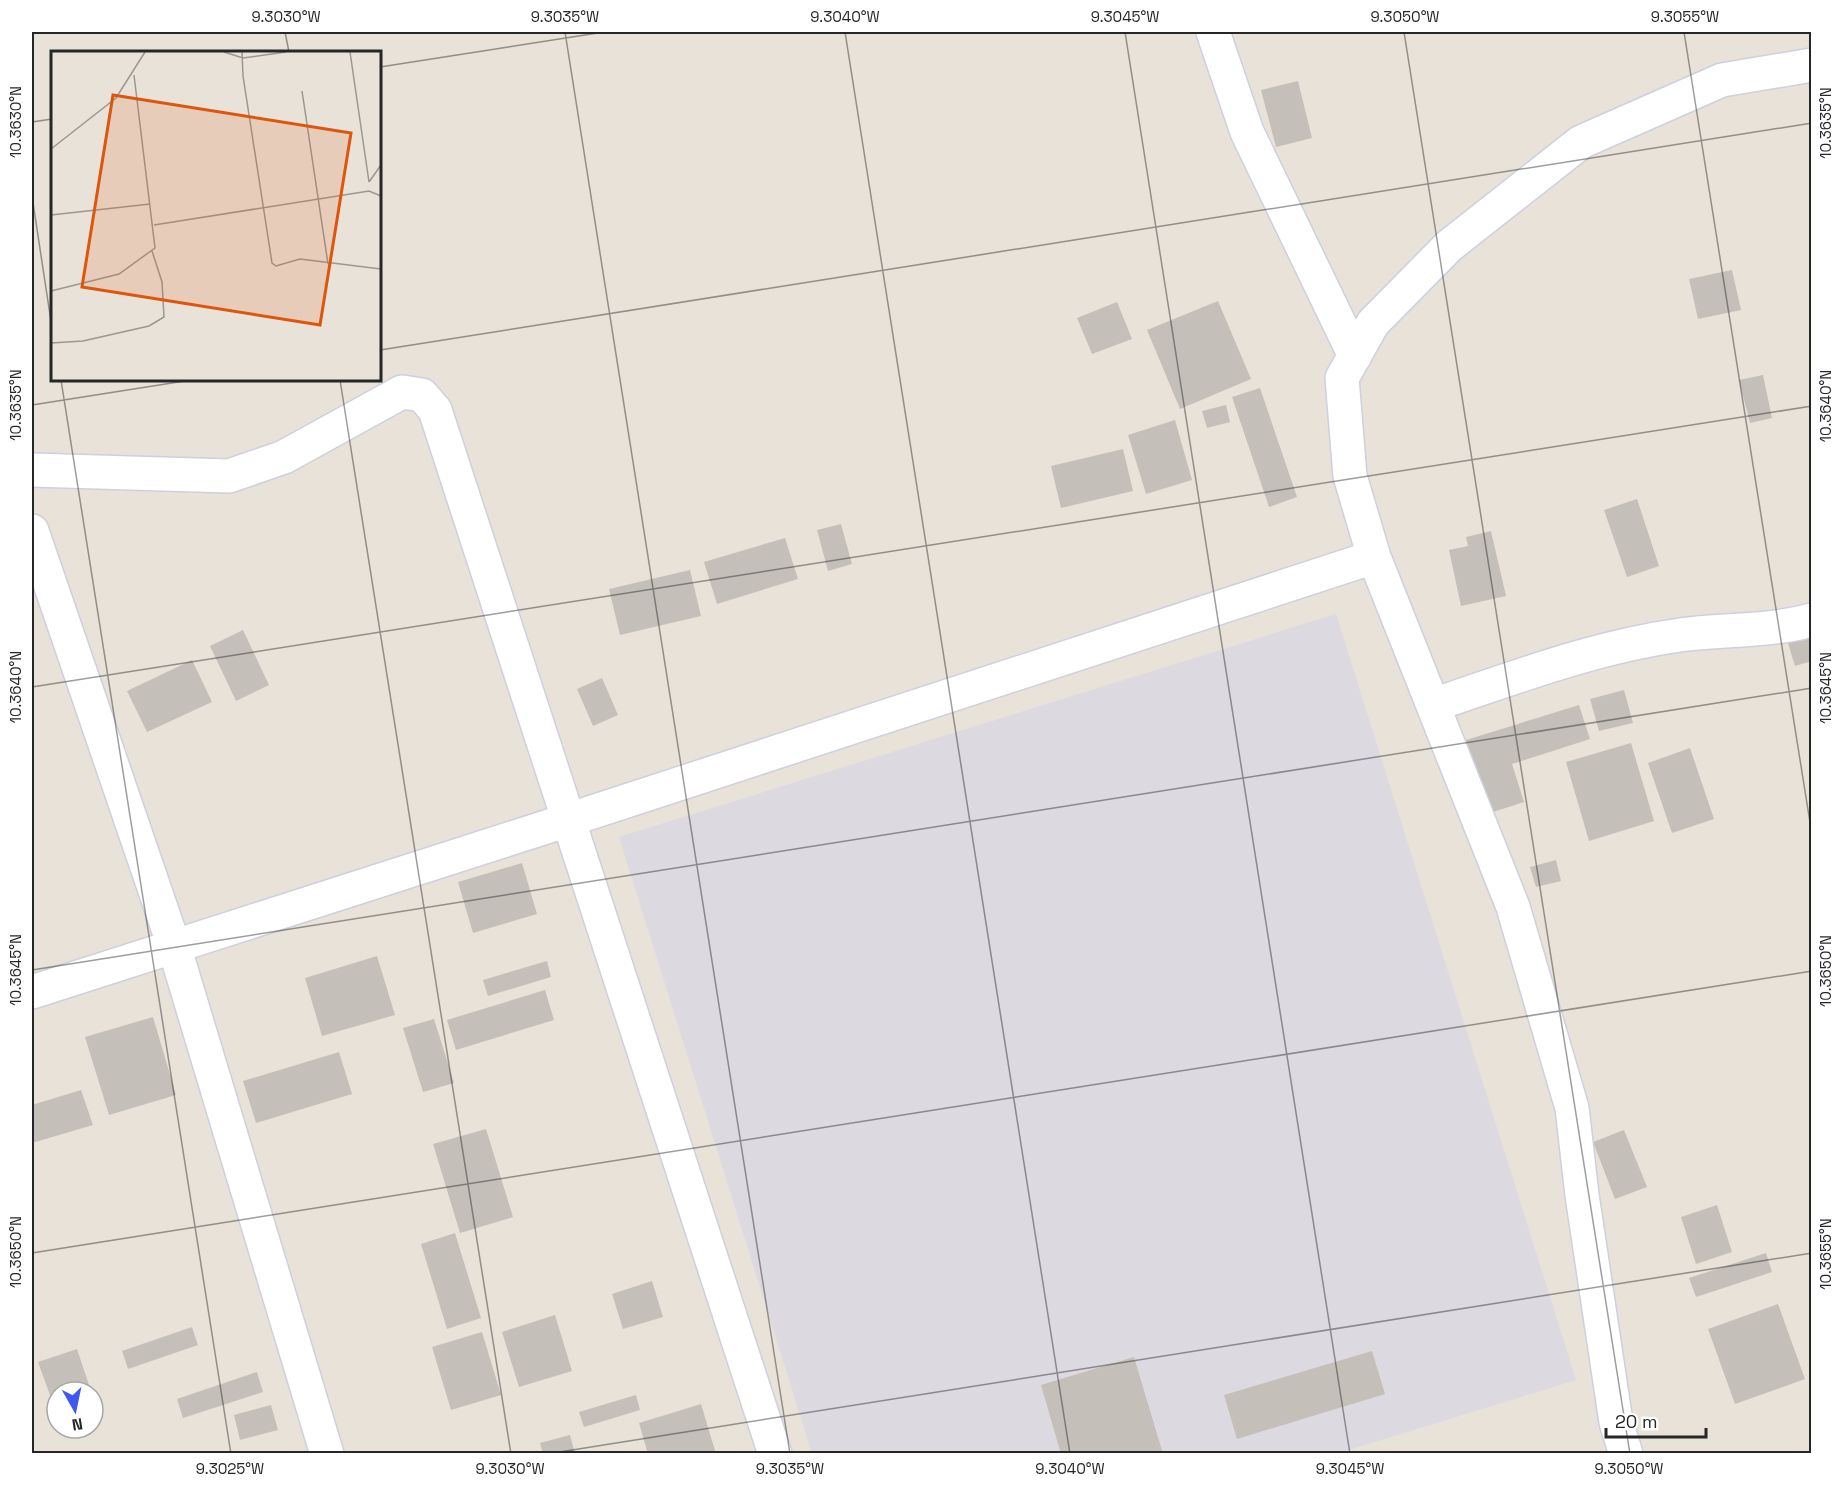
<svg xmlns="http://www.w3.org/2000/svg" width="1843" height="1485" viewBox="0 0 1843 1485" font-family="'Space Grotesk',sans-serif">
<style>
.industrial{fill:#dcd9e1}
.building{fill:#c4bfb8}
.lines{fill:none;stroke-linecap:round;stroke-linejoin:round}
.minor-casing{stroke:#ced0df;stroke-width:36}
.minor{stroke:#fff;stroke-width:33}
.ticks{fill:none;stroke:#262626;stroke-width:1.5;stroke-opacity:0.45}
.inset-road{fill:none;stroke:#9b9791;stroke-width:1.5}
.view{fill:#de560d;fill-opacity:0.15;stroke:#de560d;stroke-width:3}
.inset-edge{fill:none;stroke:#262626;stroke-width:3}
.neatline{fill:none;stroke:#262626;stroke-width:2}
.ticks-label{font-size:15px;text-anchor:middle;fill:#262626}
</style>
<rect width="100%" height="100%" fill="#e9e2d8"/>
<path class="industrial" d="M 1336,614 L 1576,1380 L 1339,1453 L 812,1453 L 619,837 Z"/>
<path class="building" d="M 1298,81 L 1312,138 L 1276,147 L 1261,90 Z
M 1732,270 L 1741,310 L 1698,319 L 1689,279 Z
M 1218,301 L 1251,379 L 1180,409 L 1147,330 Z
M 1117,302 L 1132,339 L 1092,354 L 1077,318 Z
M 1763,375 L 1772,418 L 1750,423 L 1739,380 Z
M 1260,388 L 1297,497 L 1269,507 L 1232,397 Z
M 1226,405 L 1230,422 L 1207,428 L 1202,411 Z
M 1175,420 L 1192,480 L 1146,494 L 1128,435 Z
M 1123,449 L 1133,491 L 1061,508 L 1051,466 Z
M 1637,499 L 1659,566 L 1627,577 L 1604,510 Z
M 841,524 L 852,564 L 828,571 L 817,530 Z
M 1491,531 L 1506,596 L 1461,606 L 1449,550 L 1468,546 L 1466,537 Z
M 785,538 L 798,579 L 717,604 L 704,562 Z
M 690,570 L 701,616 L 620,635 L 609,589 Z
M 243,630 L 269,685 L 236,701 L 210,646 Z
M 1812,636 L 1812,661 L 1795,666 L 1788,643 Z
M 192,660 L 212,702 L 147,732 L 127,691 Z
M 602,678 L 618,715 L 593,726 L 577,689 Z
M 1624,690 L 1633,723 L 1599,731 L 1590,699 Z
M 1579,705 L 1590,739 L 1512,764 L 1524,802 L 1490,813 L 1466,740 Z
M 1631,743 L 1654,821 L 1589,841 L 1566,762 Z
M 1690,748 L 1714,819 L 1672,833 L 1648,763 Z
M 1556,860 L 1561,881 L 1536,887 L 1530,867 Z
M 522,863 L 537,914 L 473,933 L 458,882 Z
M 377,956 L 395,1015 L 322,1036 L 305,978 Z
M 547,961 L 551,977 L 488,996 L 483,980 Z
M 545,990 L 554,1020 L 456,1050 L 447,1020 Z
M 153,1017 L 176,1095 L 109,1115 L 85,1037 Z
M 434,1019 L 454,1083 L 423,1092 L 403,1028 Z
M 339,1052 L 352,1094 L 256,1123 L 243,1081 Z
M 81,1090 L 93,1125 L 32,1143 L 32,1105 Z
M 486,1129 L 513,1217 L 460,1233 L 433,1144 Z
M 1624,1130 L 1647,1187 L 1615,1199 L 1593,1142 Z
M 1717,1205 L 1732,1252 L 1696,1264 L 1681,1217 Z
M 455,1233 L 481,1318 L 447,1329 L 421,1244 Z
M 1766,1253 L 1772,1272 L 1696,1297 L 1689,1278 Z
M 652,1281 L 663,1317 L 623,1329 L 612,1294 Z
M 1778,1304 L 1805,1379 L 1735,1404 L 1708,1329 Z
M 555,1315 L 572,1371 L 519,1387 L 502,1332 Z
M 192,1327 L 198,1345 L 128,1369 L 122,1351 Z
M 482,1332 L 501,1395 L 451,1410 L 432,1347 Z
M 77,1349 L 89,1385 L 68,1392 L 57,1392 L 57,1396 L 51,1398 L 38,1362 Z
M 1372,1351 L 1385,1394 L 1237,1439 L 1224,1395 Z
M 1134,1357 L 1163,1454 L 1061,1454 L 1041,1385 Z
M 257,1372 L 263,1392 L 183,1418 L 177,1399 Z
M 636,1395 L 640,1410 L 584,1427 L 579,1412 Z
M 701,1404 L 716,1454 L 648,1454 L 639,1423 Z
M 271,1405 L 278,1430 L 240,1440 L 234,1415 Z
M 570,1435 L 575,1454 L 543,1454 L 540,1443 Z"/>
<g class="lines">
<g class="minor-casing">
<path id="minor" d="M 1213,32 L 1247,132 L 1355,356
M 32,470 L 229,476 L 284,457 L 402,392 L 422,395 L 435,410 L 775,1454
M 32,531 L 174,946 L 327,1454
M 1433,705 C 1514,678 1594,647 1680,635 C 1723,629 1768,632 1812,620
M 32,992 L 568,820 L 1374,557
M 1626,1454 L 1616,1422 L 1582,1195 L 1572,1108 L 1513,907 L 1374,557 L 1350,476 L 1342,378 L 1373,323 L 1449,246 L 1581,142 L 1722,80 L 1812,65"/>
</g>
<use href="#minor" class="minor"/>
</g>
<path class="ticks" d="M 285,32 L 289,52M 565,32 L 790,1454M 845,32 L 1070,1454M 1125,32 L 1350,1454M 1404,32 L 1630,1454M 1684,32 L 1812,835M 380,67 L 604,32M 32,122 L 52,119M 32,196 L 52,328M 380,350 L 1812,123M 61,380 L 231,1454M 340,380 L 511,1454M 32,405 L 191,380M 32,687 L 1812,406M 32,970 L 1812,688M 32,1253 L 1812,971M 547,1454 L 1812,1253"/>
<g transform="translate(51 51)">
<rect width="330" height="330" fill="#e9e2d8"/>
<path class="inset-road" d="M 173,1 L 192,7 L 235,1M 191,1 L 192,25 L 221,212 L 225,215 L 249,208 L 330,218M 299,1 L 318,131M 251,40 L 277,213M 0,98 L 65,47 L 94,1M 318,131 L 330,114M 0,164 L 99,153M 103,174 L 318,140 L 330,145M 0,240 L 68,223 L 104,197 L 83,24M 0,292 L 32,290 L 98,275 L 113,266 L 111,231 L 101,200"/>
<path class="view" d="M 62,44 L 300,82 L 269,274 L 31,236 Z"/>
<rect width="330" height="330" class="inset-edge"/>
</g>
<rect width="1843" height="1485" fill="none" stroke="#ffffff" stroke-width="66"/>
<g transform="translate(75 1410) rotate(171)"><circle r="28" fill="#ffffff" stroke="#a8a8a8" stroke-width="1.5"/>
<path d="M0-4.5L10 22L0 15L-10 22Z" fill="#3d58f1"/>
<text y="-9" font-size="16" font-weight="bold" text-anchor="middle" fill="#262626">N</text>
</g>
<path d="M1606 1428v9h100v-9" fill="none" stroke="#262626" stroke-width="3"/>
<text x="1615" y="1428" font-size="18" fill="#262626" stroke="#ffffff" stroke-width="4.5" paint-order="stroke">20 m</text>
<rect x="33" y="33" width="1777" height="1419" class="neatline"/>
<g class="ticks-label">
<text x="286" y="22">9.3030°W</text>
<text x="565" y="22">9.3035°W</text>
<text x="845" y="22">9.3040°W</text>
<text x="1125" y="22">9.3045°W</text>
<text x="1405" y="22">9.3050°W</text>
<text x="1685" y="22">9.3055°W</text>
<text transform="translate(16 122) rotate(-90)" y="5">10.3630°N</text>
<text transform="translate(1826 123) rotate(-90)" y="5">10.3635°N</text>
<text transform="translate(16 405) rotate(-90)" y="5">10.3635°N</text>
<text transform="translate(1826 406) rotate(-90)" y="5">10.3640°N</text>
<text transform="translate(16 687) rotate(-90)" y="5">10.3640°N</text>
<text transform="translate(1826 688) rotate(-90)" y="5">10.3645°N</text>
<text transform="translate(16 970) rotate(-90)" y="5">10.3645°N</text>
<text transform="translate(1826 971) rotate(-90)" y="5">10.3650°N</text>
<text transform="translate(16 1252) rotate(-90)" y="5">10.3650°N</text>
<text transform="translate(1826 1254) rotate(-90)" y="5">10.3655°N</text>
<text x="230" y="1474">9.3025°W</text>
<text x="510" y="1474">9.3030°W</text>
<text x="790" y="1474">9.3035°W</text>
<text x="1070" y="1474">9.3040°W</text>
<text x="1350" y="1474">9.3045°W</text>
<text x="1629" y="1474">9.3050°W</text>
</g>
</svg>
